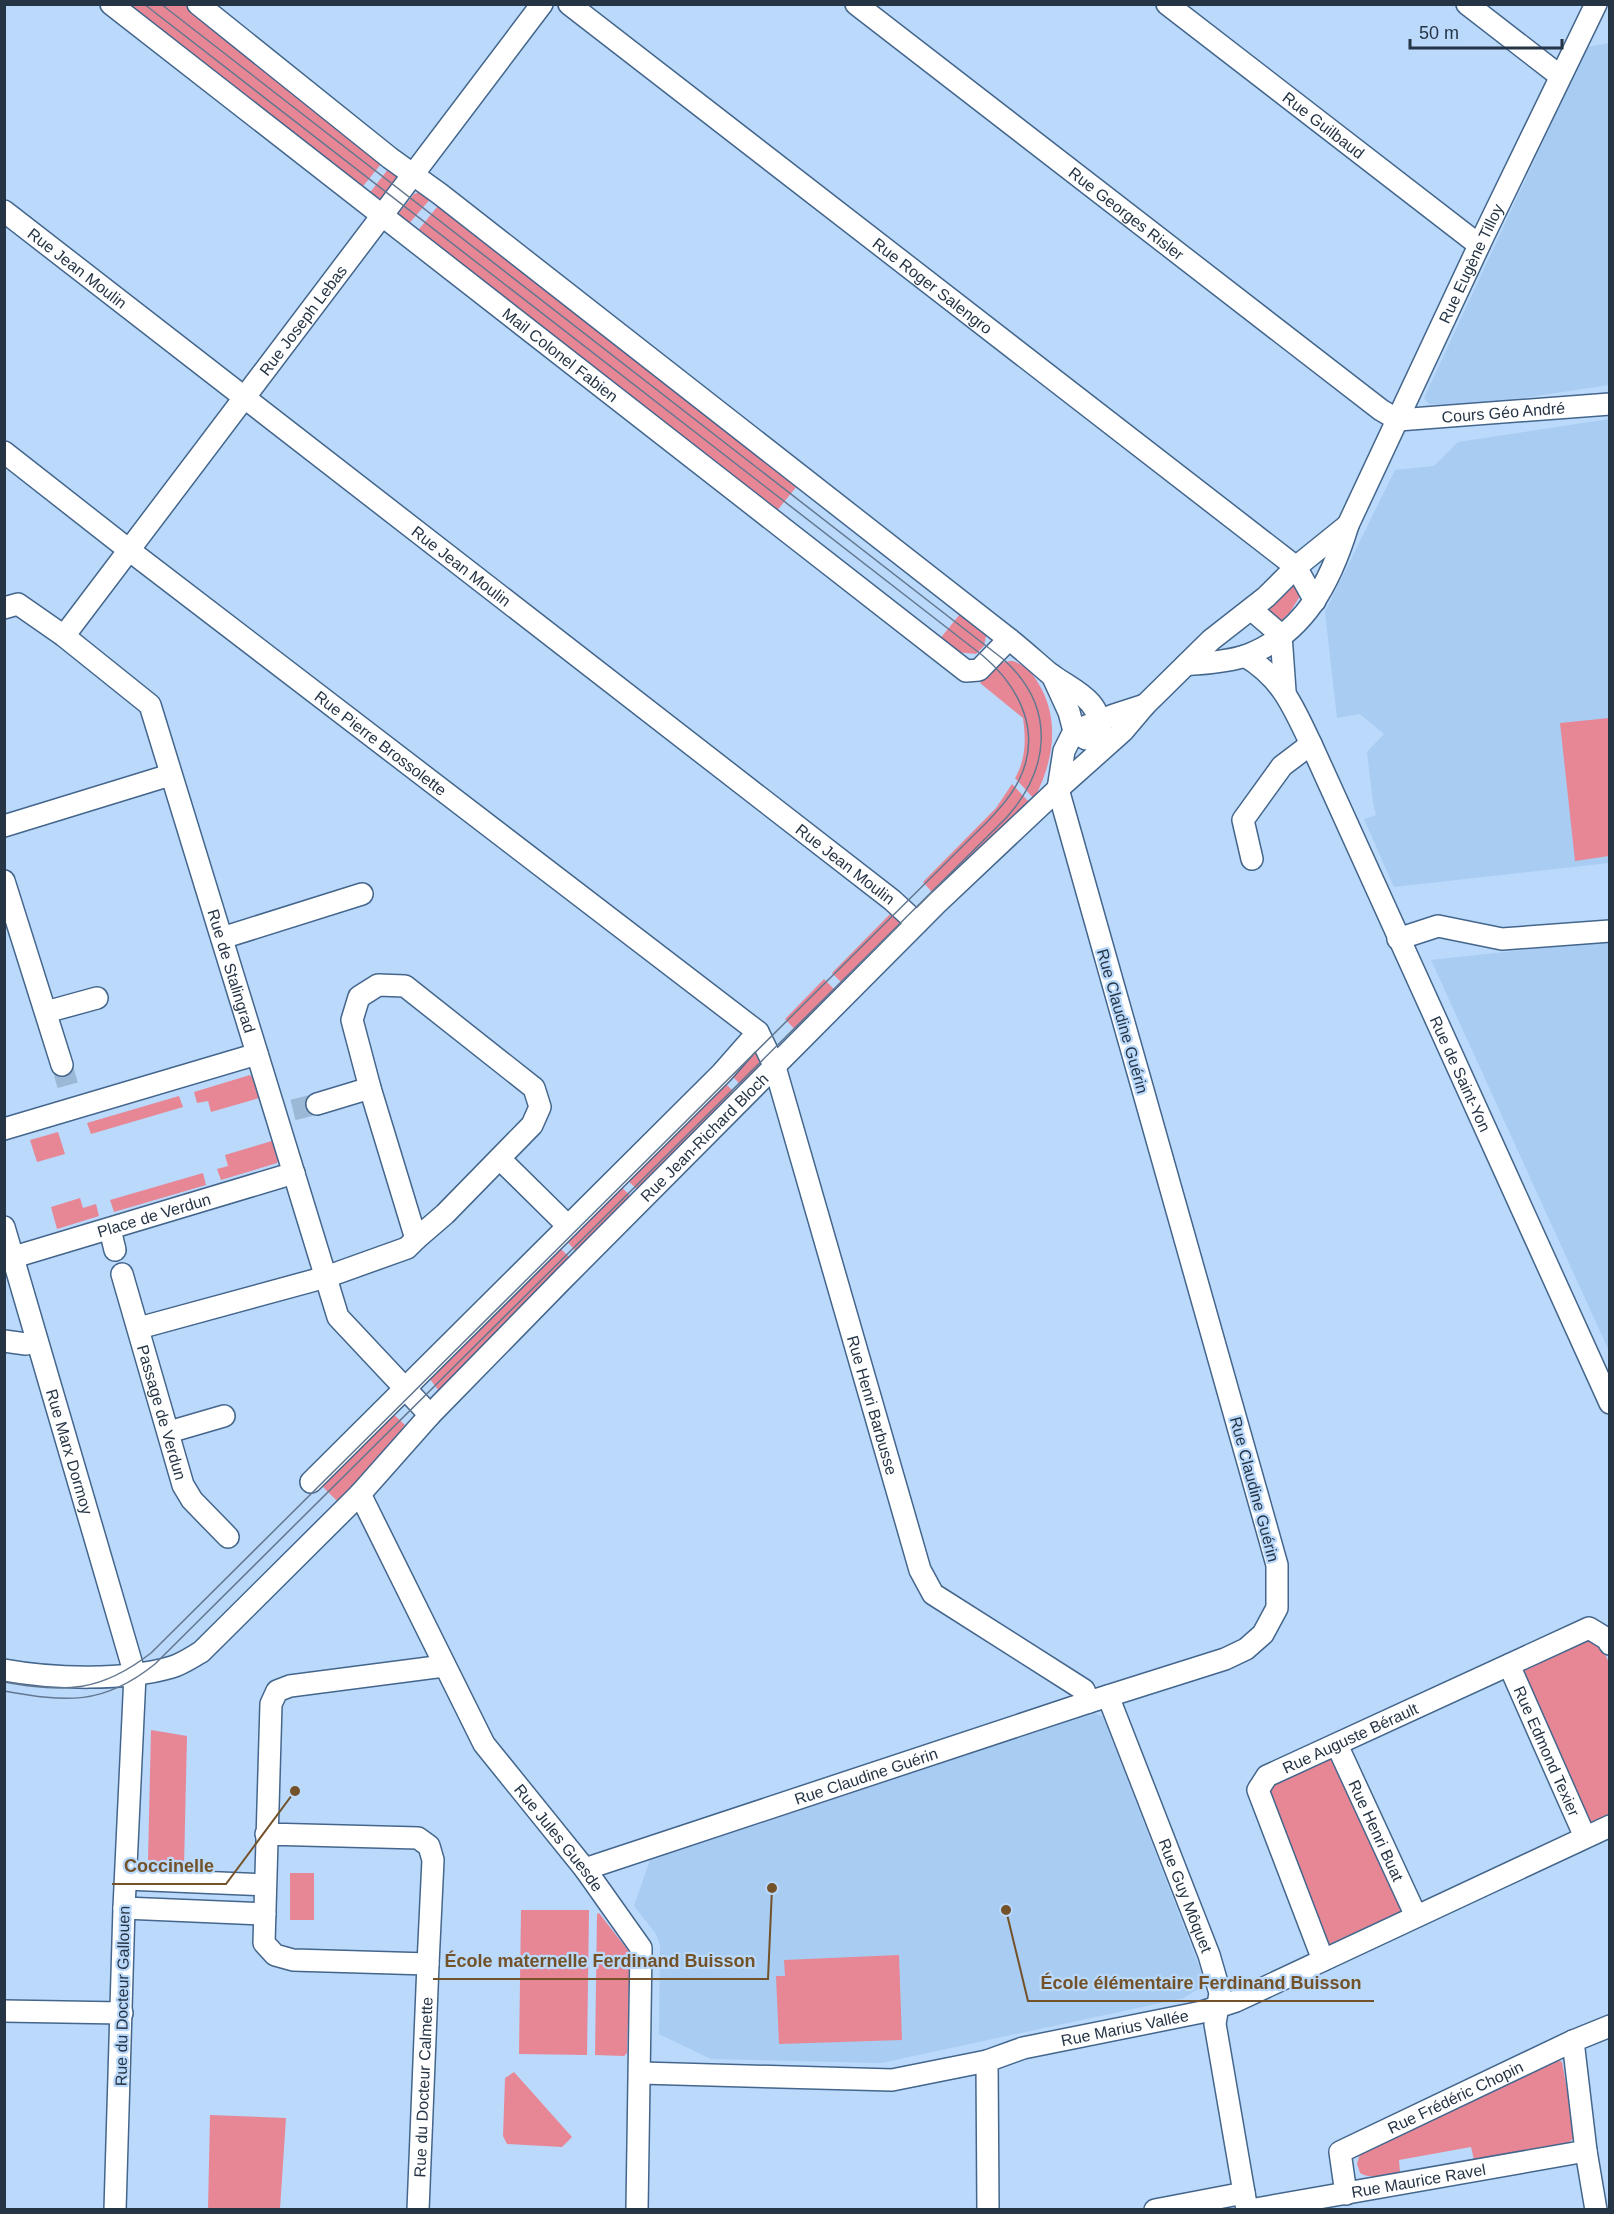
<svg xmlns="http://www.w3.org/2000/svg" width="1614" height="2214" viewBox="0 0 1614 2214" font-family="Arial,sans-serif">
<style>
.built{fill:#a9ccf2}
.green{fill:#e78795}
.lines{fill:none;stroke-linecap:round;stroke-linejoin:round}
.minor-tunnel{stroke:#9cb8d7;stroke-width:21;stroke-dasharray:21 10;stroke-linecap:butt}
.minor-casing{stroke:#44668c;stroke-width:24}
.minor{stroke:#fff;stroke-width:21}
.tram{stroke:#637890;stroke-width:1.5}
.labels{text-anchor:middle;stroke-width:4.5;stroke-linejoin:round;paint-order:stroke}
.street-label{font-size:16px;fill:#263546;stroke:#bad9fb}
.leader{fill:none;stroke:#735229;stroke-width:2}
.callout-dot{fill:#735229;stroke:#bad9fb;stroke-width:2}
.callout-label{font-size:18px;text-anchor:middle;font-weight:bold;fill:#735229;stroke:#bad9fb;stroke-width:4.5;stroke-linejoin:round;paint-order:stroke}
</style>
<rect width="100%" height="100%" fill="#bad9fb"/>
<path class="built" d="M 1609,43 L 1609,385 L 1468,406 L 1429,404 L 1424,398 L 1587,47 Z
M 1609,419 L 1609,863 L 1394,887 L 1364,819 L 1376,815 L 1373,802 L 1367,752 L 1384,734 L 1360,714 L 1337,718 L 1325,612 L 1395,470 L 1434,466 L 1458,442 Z
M 1609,941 L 1609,1351 L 1431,960 Z
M 1095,1713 L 1103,1717 L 1206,1984 L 1184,1998 L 881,2063 L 711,2059 L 659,2034 L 660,1945 L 656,1934 L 634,1906 L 650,1860 Z"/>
<path class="green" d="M 122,5 L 185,5 L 385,159 L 360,190 Z
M 392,164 L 397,168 L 399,181 L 387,197 L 375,199 L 368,195 Z
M 420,192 L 432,197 L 407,226 L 400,220 L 399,213 L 414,194 Z
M 441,202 L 801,481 L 776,512 L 416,233 Z
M 1295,582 L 1302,593 L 1290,612 L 1280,622 L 1261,612 Z
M 964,609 L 987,631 L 984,646 L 976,654 L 955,652 L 939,640 Z
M 1013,661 C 1028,667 1035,676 1042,690 C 1060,725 1052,765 1034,799 L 1015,778 C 1026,759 1026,740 1023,718 L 980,683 C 989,671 997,661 1013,661 Z
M 1609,718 L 1609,856 L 1575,861 L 1560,723 Z
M 1012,784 L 1032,805 L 938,899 L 923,882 L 996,808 Z
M 893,911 L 903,923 L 847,988 L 832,973 Z
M 824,979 L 839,994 L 800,1035 L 785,1019 Z
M 758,1045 L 765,1061 L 745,1089 L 729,1073 Z
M 250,1075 L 252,1077 L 259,1098 L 211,1112 L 208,1101 L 197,1103 L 194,1092 Z
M 722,1080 L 738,1096 L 641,1193 L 625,1178 Z
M 179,1096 L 183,1107 L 91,1134 L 87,1123 Z
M 58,1132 L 65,1154 L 37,1162 L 30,1140 Z
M 272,1141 L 278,1161 L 277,1163 L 221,1180 L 217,1169 L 228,1166 L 225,1155 Z
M 203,1173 L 206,1185 L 114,1212 L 110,1200 Z
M 618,1184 L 635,1200 L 579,1255 L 564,1238 Z
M 80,1198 L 83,1208 L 96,1204 L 99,1216 L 57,1229 L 51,1207 Z
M 557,1245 L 573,1261 L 439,1391 L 426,1374 Z
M 390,1411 L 406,1426 L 338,1502 L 318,1482 Z
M 1591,1636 L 1598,1638 L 1609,1663 L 1609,1814 L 1587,1824 L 1518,1668 Z
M 151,1730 L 187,1736 L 184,1866 L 148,1860 Z
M 1334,1755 L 1405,1910 L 1327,1945 L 1265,1791 L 1270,1782 Z
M 290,1873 L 314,1873 L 314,1920 L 290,1920 Z
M 521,1910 L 589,1910 L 587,2055 L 519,2054 Z
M 599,1913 L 630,1953 L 627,2053 L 624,2056 L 595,2055 L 597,1914 Z
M 899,1955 L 902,2040 L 779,2044 L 776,1976 L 785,1976 L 784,1960 Z
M 1556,2059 L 1562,2062 L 1575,2134 L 1574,2138 L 1568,2143 L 1474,2160 L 1471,2147 L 1399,2160 L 1400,2172 C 1387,2175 1372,2180 1360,2173 L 1357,2164 L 1360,2153 Z
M 514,2072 L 572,2137 L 562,2147 L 507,2144 L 503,2136 L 505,2078 Z
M 210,2115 L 286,2118 L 280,2209 L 208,2209 Z"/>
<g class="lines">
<path class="minor-tunnel" d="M 62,1065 L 69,1090
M 293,1110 L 317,1104"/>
<g class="minor-casing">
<g id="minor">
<path id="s1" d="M 111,4 L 966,671 L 979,670 L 1009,639"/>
<path d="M 198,4 L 390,158 L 440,194 L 1009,639 C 1023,650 1036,662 1049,673 C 1073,691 1101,698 1101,734"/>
<path id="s2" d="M 569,4 L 1296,567 L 1315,601"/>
<path id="s3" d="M 856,4 L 1381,410 L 1398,420 L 1610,404"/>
<path id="s4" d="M 1167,4 L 1479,245"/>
<path d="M 1467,4 L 1560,76"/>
<path id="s5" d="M 4,211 L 892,900 L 917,923"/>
<path id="s6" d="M 4,452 L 129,550 L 758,1032 L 775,1067 L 920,1570 L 933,1594 L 1084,1690 L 1089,1702"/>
<path id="s7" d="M 4,608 L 18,604 L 64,636 L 150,705 L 338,1317 L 430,1415"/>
<path d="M 1252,610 L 1281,635"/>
<path d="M 1281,635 L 1285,691"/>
<path id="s8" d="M 64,636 L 542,4"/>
<path id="s9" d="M 1245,656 C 1283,679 1293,707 1311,744 L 1610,1403"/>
<path id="s10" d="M 1186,665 C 1205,663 1227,662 1245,656 C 1305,634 1331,581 1348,525 L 1483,237 L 1596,4"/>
<path d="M 1052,675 L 1069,712 L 1074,731 L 1086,739"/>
<path d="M 4,826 L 170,775"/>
<path d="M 1252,859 L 1243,820 L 1282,766 L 1311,744"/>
<path d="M 4,881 L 62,1065"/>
<path d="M 222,938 L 362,894"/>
<path d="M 1398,939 L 1438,926 L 1502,939 L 1610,931"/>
<path d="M 378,985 L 405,986 L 534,1088 L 540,1107 L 532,1125 L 445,1214 L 416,1239 L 370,1088 L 352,1020 L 359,997 Z"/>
<path d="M 46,1012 L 97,998"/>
<path d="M 317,1104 L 370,1088"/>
<path d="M 4,1129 L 257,1054"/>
<path d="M 500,1159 L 568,1226"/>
<path id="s11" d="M 4,1227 L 135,1675 L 124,1908 L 115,2210"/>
<path d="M 110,1229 L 115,1250"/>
<path id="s12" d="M 14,1257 L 294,1173"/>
<path id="s13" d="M 122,1274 L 183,1485 L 192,1500 L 228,1537"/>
<path d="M 139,1328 L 326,1277 L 407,1248 L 416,1239"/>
<path d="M 4,1341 L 26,1344 L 37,1341"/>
<path d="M 169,1432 L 224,1416"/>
<path d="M 311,1482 L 722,1073 L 758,1032"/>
<path id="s14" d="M 360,1494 L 484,1744 L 585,1869 L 641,1948 L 637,2210"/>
<path id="s15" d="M 1509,1665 L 1585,1837"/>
<path id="s16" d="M 4,1670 C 53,1679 125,1681 172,1667 C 182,1664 192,1657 201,1652 L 360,1494 L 430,1415 L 562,1280 L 937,903 L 1058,789 L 1123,731 L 1145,705 L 1211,640 L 1266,597 L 1296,567 L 1348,525"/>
<path id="s17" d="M 1108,1696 L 1209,1955 L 1220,1993 L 1215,2024 L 1247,2210"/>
<path id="s18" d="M 1337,1745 L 1416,1916"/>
<path d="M 266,1834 L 418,1838 L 429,1846 L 433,1860 L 428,1964 L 293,1960 L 275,1955 L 264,1943 L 271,1704 L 277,1691 L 290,1686 L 444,1666"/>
<path id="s19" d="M 585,1869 L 1089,1702 L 1225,1659 L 1246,1649 L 1263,1634 L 1277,1608 L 1277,1565 L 1058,789 L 1064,751 L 1074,731 L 1114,715 L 1145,705"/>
<path d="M 126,1879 L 265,1885"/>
<path d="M 124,1908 L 265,1914"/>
<path id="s20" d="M 1323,1960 L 1258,1790 L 1267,1776 L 1589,1628 L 1607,1639 L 1610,1644"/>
<path d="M 4,2011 L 122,2013"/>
<path d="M 987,2061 L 988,2210"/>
<path id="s21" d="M 641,2073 L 892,2080 L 987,2061 L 1023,2048 L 1202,2012 L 1236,2001 L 1610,1826"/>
<path d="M 1586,2151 L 1596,2210"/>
<path id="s22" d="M 1346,2194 L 1340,2152 L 1573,2041 L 1610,2026"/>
<path id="s23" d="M 418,2210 L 428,1964"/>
<path d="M 1155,2210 L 1244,2193"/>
<path id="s24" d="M 1250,2210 L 1586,2151 L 1573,2041"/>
</g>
</g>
<use href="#minor" class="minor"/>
<path class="tram" d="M 4,1682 C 66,1693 101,1692 151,1653 L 988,821 C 1000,808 1012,795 1019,780 C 1043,732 1019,686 982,655 L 144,4
M 4,1691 C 66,1702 103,1706 155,1664 L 1006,818 C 1051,768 1056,706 1003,659 L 161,4"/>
</g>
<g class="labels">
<g class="street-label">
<text dy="6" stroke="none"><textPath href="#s4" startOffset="198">Rue Guilbaud</textPath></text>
<text dy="6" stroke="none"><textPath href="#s3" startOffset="342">Rue Georges Risler</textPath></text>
<text dy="6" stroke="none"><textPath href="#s10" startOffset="522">Rue Eugène Tilloy</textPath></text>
<text dy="6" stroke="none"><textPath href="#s5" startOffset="93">Rue Jean Moulin</textPath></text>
<text dy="6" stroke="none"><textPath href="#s2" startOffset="460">Rue Roger Salengro</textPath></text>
<text dy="6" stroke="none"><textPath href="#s8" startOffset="396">Rue Joseph Lebas</textPath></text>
<text dy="6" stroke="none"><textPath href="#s1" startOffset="570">Mail Colonel Fabien</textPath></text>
<text dy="6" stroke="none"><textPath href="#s3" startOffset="789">Cours Géo André</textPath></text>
<text dy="6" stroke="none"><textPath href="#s5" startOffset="579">Rue Jean Moulin</textPath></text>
<text dy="6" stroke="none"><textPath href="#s6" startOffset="476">Rue Pierre Brossolette</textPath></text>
<text dy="6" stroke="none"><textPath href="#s5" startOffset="1065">Rue Jean Moulin</textPath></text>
<text dy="6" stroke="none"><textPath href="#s7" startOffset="459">Rue de Stalingrad</textPath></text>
<text transform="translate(1123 1021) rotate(74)" y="6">Rue Claudine Guérin</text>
<text dy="6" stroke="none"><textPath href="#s9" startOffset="474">Rue de Saint-Yon</textPath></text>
<text dy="6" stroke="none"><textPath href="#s16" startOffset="922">Rue Jean-Richard Bloch</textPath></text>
<text dy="6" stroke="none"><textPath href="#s12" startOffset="146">Place de Verdun</textPath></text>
<text dy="6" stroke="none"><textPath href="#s6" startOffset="1342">Rue Henri Barbusse</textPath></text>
<text dy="6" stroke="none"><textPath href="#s13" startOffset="144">Passage de Verdun</textPath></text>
<text dy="6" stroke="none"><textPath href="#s11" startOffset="234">Rue Marx Dormoy</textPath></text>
<text transform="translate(1255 1489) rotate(75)" y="6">Rue Claudine Guérin</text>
<text dy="6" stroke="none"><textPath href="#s20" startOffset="290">Rue Auguste Bérault</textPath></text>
<text dy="6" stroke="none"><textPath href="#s15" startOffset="94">Rue Edmond Texier</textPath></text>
<text dy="6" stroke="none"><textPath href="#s19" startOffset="296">Rue Claudine Guérin</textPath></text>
<text dy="6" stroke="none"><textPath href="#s18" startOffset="94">Rue Henri Buat</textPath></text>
<text dy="6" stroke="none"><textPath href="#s14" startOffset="399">Rue Jules Guesde</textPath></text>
<text dy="6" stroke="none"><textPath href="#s17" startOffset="214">Rue Guy Môquet</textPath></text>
<text transform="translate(122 1996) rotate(-89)" y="6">Rue du Docteur Gallouen</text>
<text dy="6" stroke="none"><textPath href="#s21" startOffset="490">Rue Marius Vallée</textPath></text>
<text dy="6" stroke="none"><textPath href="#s23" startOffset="123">Rue du Docteur Calmette</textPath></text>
<text dy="6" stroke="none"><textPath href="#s22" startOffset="170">Rue Frédéric Chopin</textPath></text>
<text dy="6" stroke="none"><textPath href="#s24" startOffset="171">Rue Maurice Ravel</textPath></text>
</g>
</g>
<path class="leader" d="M295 1791L226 1884H112M772 1888L768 1979H433M1006 1910L1028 2001H1374"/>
<g class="callout-dot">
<circle cx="295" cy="1791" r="6"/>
<circle cx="772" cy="1888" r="6"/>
<circle cx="1006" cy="1910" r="6"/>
</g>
<g class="callout-label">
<text x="169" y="1872">Coccinelle</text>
<text x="600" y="1967">École maternelle Ferdinand Buisson</text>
<text x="1201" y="1989">École élémentaire Ferdinand Buisson</text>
</g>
<rect width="1614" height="2214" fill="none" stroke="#263546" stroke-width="12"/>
<path d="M1410 39v9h152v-9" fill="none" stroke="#263546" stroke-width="3"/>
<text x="1419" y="39" font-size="18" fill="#263546" stroke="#bad9fb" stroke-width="4.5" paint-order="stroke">50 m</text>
</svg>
